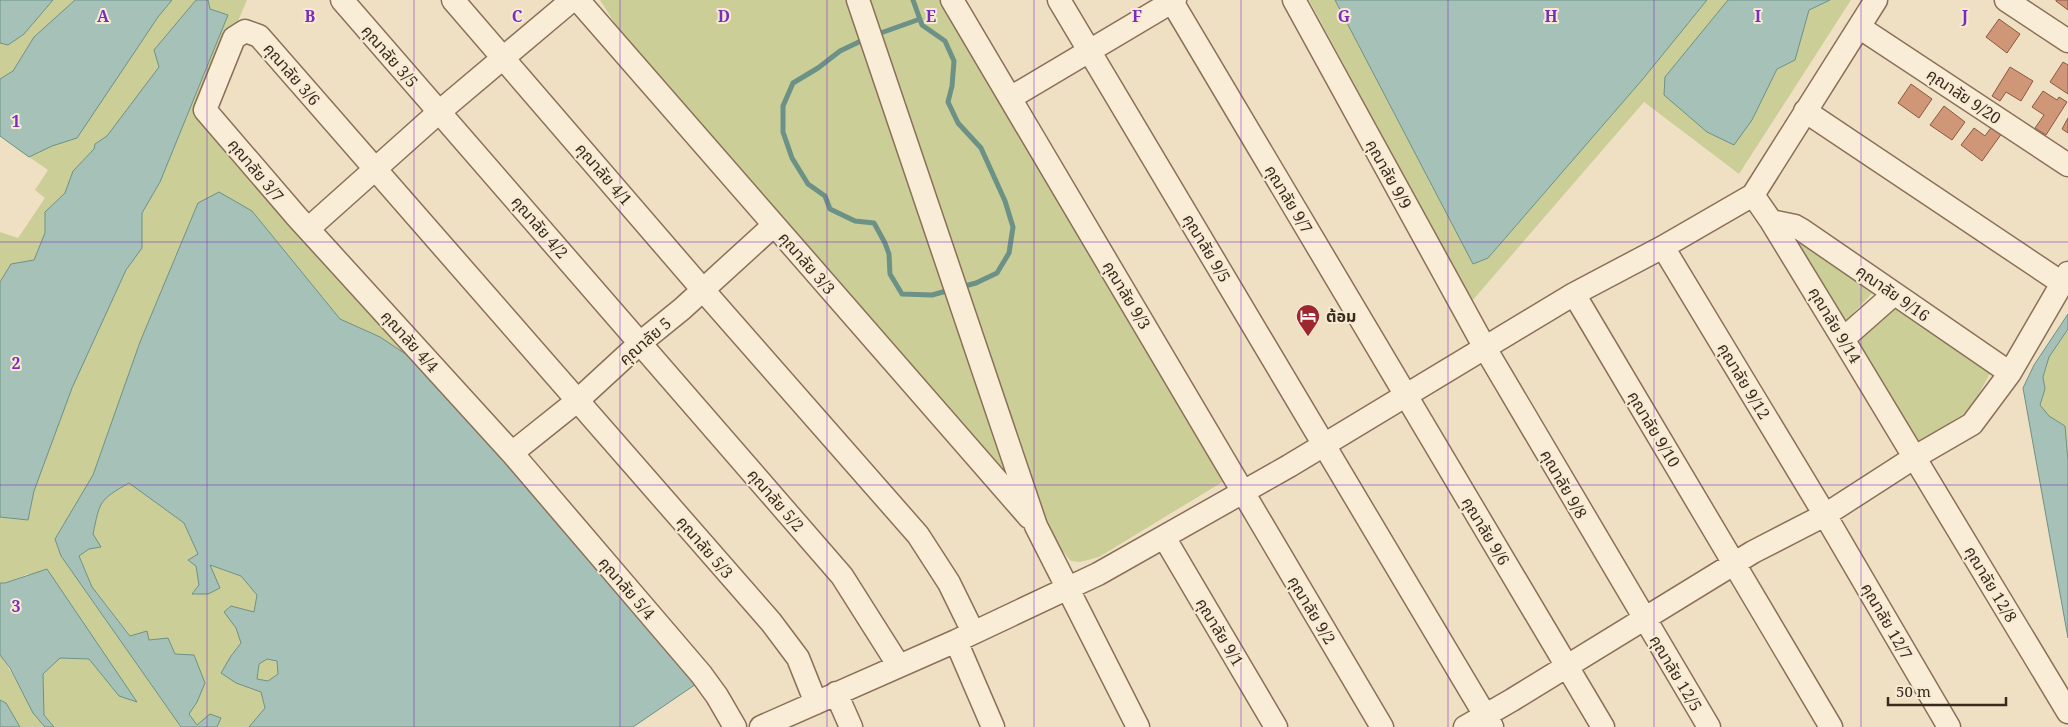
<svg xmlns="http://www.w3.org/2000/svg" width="2068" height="727" viewBox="0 0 2068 727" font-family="'Noto Serif','Noto Sans Thai',serif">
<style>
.green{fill:#cbce97}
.water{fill:#a6c2b8;stroke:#6c9186;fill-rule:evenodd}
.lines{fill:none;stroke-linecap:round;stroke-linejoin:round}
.stream{stroke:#6c9186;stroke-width:5}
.building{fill:#cf9778;stroke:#8b583e}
.minor-casing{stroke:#8b7059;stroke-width:25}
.minor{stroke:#faedd7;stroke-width:22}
.grid{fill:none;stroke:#7b2cbf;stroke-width:1;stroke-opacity:0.55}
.labels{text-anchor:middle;stroke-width:4;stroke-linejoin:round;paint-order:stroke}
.street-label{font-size:16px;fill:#3a2a1e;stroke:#f7ead3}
.poi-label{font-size:16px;font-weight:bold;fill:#3a2a1e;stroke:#f7ead3;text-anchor:start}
.grid-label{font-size:16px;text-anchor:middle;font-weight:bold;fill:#7b2cbf;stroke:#f7ead3;stroke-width:4;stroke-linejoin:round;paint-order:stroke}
</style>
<rect width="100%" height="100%" fill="#f0e0c3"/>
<path class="green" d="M 53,0 L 75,0 L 34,37 L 13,71 L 0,79 L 0,43 L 8,45 L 24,34 Z
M 172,0 L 196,0 L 154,50 L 159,67 L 107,136 L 95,144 L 94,149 L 73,171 L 65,193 L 45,212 L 45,233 L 34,260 L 11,264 L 0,282 L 0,232 L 18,238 L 45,198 L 35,190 L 48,170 L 29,157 L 52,146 Z
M 208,0 L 247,0 L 200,110 L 422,365 L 380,338 L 340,319 L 252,211 L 198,203 L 140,342 L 93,475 L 55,539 L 61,556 L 181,727 L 54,727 L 44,715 L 43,674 L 59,658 L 89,659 L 119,696 L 137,701 L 28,574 L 5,583 L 0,583 L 0,517 L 28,519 L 34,491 L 47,450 L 72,388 L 126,270 L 142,248 L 142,213 L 160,182 L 228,15 L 210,9 Z
M 600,0 L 945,0 L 1229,478 L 1099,557 L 1080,562 L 1071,561 L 625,39 Z
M 1309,0 L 1335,0 L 1473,264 L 1488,258 L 1642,80 L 1707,0 L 1728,0 L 1665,77 L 1752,120 L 1777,69 L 1795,59 L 1809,9 L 1830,0 L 1851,0 L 1739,174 L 1644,102 L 1472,301 Z
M 1808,242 L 1876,289 L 1844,323 L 1793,243 Z
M 1893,303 L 1993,368 L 1970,410 L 1918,442 L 1855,338 Z
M 2068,329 L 2068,461 L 2065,426 L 2049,416 L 2040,406 L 2045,389 L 2043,378 L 2049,357 Z
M 130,483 L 184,523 L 198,554 L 196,566 L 199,585 L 192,594 L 208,594 L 209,565 L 241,576 L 257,595 L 254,612 L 231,606 L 241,643 L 231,656 L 236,683 L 261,692 L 265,708 L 249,727 L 217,727 L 221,718 L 197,725 L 189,714 L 197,702 L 168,638 L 149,640 L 131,636 L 92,587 L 79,556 L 89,549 L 99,506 L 109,494 Z
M 0,655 C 17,678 26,706 45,727 L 20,727 L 6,703 L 0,700 Z
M 267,659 L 277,661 L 278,674 L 268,681 L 257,679 L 259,664 Z"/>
<path class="water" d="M 0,0 L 53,0 L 24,34 L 8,45 L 0,43 Z
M 75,0 L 172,0 L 158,17 L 77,138 L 52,146 L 29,157 L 0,136 L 0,79 L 13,71 L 34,37 Z
M 196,0 L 208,0 L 210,9 L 228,15 L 160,182 L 142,213 L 142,248 L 126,270 L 72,388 L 34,491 L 28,520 L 0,517 L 0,282 L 11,264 L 34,260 L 45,233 L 45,212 L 65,193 L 73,171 L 94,149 L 95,144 L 107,136 L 159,67 L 154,50 Z
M 1335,0 L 1707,0 L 1642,80 L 1488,258 L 1473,264 Z
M 1728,0 L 1830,0 L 1809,10 L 1795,60 L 1777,69 L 1752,120 L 1734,145 L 1707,132 L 1664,95 L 1665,77 Z
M 219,192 L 252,211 L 340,319 L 380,337 L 422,365 L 699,682 L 633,727 L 249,727 L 265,708 L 261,692 L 236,683 L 221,673 L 231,656 L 241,643 L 236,628 L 224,612 L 231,606 L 254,612 L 257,595 L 241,576 L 210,565 L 220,588 L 208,594 L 192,594 L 199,585 L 196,566 L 188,560 L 198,554 L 184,523 L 129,483 C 99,500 100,501 93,534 L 101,547 L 89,549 L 79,556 L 92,587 L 130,636 L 147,631 L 149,640 L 168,638 L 175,654 L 194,655 L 205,683 L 197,702 L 189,714 L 197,725 L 210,714 L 221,718 L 217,727 L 181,727 L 61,556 L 55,539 L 93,475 L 140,342 L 198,203 ZM 267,659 L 277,661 L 278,674 L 268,681 L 257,679 L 259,664 Z
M 2068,314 L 2068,329 L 2049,357 L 2043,377 L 2045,389 L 2040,405 L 2049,416 L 2065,426 L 2068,461 L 2068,638 L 2023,388 L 2034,365 Z
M 47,569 L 137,702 L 119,696 L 89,659 L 60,658 L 43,674 L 44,715 L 54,727 L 45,727 L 33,713 L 10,668 L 0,655 L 0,583 L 5,583 Z
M 0,700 L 6,703 L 20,727 L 0,727 Z"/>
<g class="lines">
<path class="stream" d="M 913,0 L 922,25 L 945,41 L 954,61 L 952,86 L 948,102 L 958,123 L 981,148 L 1005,201 L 1013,227 L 1009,253 L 997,273 L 976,283 L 961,287
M 875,35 L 920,19
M 865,39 L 840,51 L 818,68 L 793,83 L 783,106 L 783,132 L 792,158 L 808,184 L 825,196 L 830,209 L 855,221 L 874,223 L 885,243 L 889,254 L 890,274 L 902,294 L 932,295 L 950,290"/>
</g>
<path class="building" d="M 2056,0 L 2068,0 L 2068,10 L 2056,1 Z
M 1999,19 L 2020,34 L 2007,53 L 1986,37 Z
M 2063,62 L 2068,65 L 2068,94 L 2050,82 Z
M 2010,67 L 2033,81 L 2021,101 L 2006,92 L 2000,101 L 1992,96 Z
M 1911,84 L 1932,99 L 1919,118 L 1898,103 Z
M 2043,91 L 2057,100 L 2059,97 L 2067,102 L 2046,135 L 2035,128 L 2044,115 L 2032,107 Z
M 1944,106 L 1965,122 L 1952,140 L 1930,125 Z
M 2068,118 L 2068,133 L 2062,129 Z
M 1995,122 L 2005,129 L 1982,161 L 1961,145 L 1974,128 L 1985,136 Z"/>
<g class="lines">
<g class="minor-casing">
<path id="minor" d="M 342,0 L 842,576 L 899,666
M 453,0 L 703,290 L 918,535 L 949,583 L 973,632
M 578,0 L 1029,517
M 858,0 L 1036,526 L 1138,727
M 952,0 L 1382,727
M 1059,0 L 1492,727
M 1171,0 L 1603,727
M 1294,0 L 1485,348 L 1709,727
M 2006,0 L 2068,41
M 1859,27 L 2068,165
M 1010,98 L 1175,0
M 1805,111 L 2062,283
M 1753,195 L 1771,221 L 1843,339 L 2068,712
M 1771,221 L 1795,226 L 1802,230 L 2010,373
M 308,229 L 439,112 L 572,0
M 1663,247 L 1825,515 L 1949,727
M 1574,294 L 1831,727
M 1843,339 L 1894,294
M 512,453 L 577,401 L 640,343 L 682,309 L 774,225
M 1164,537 L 1276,727
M 956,641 L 993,727
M 836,693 L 851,727
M 735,727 L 717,696 L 701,674 L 512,453 L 297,217 L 205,110 L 234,38 L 245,31 L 259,36 L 771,622 L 798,658 L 816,703
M 761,727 L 956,641 L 1098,574 L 1289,466 L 1574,294 L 1663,247 L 1753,195 L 1876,0
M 1465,727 L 1512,700 L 1753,552 L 1825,515 L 1915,457 L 1972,424 L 2010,373 L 2068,273"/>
</g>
<use href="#minor" class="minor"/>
</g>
<path class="grid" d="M 207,0 L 207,727M 414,0 L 414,727M 620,0 L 620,727M 827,0 L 827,727M 1034,0 L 1034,727M 1241,0 L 1241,727M 1448,0 L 1448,727M 1654,0 L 1654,727M 1861,0 L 1861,727M 0,242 L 2068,242M 0,485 L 2068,485"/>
<defs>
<g id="hotel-pin" transform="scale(1.25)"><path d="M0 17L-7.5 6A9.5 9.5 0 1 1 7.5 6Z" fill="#9c272f" stroke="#f7ead3"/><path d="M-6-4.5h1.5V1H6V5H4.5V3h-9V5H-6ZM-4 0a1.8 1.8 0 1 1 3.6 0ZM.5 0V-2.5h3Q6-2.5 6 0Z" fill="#fff"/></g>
</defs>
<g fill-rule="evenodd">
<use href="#hotel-pin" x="1308" y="316"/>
</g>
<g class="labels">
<g class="street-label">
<text transform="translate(390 56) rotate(49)" y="6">คุณาลัย 3/5</text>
<text transform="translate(292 74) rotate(49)" y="6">คุณาลัย 3/6</text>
<text transform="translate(1964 96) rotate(34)" y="6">คุณาลัย 9/20</text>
<text transform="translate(256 170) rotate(50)" y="6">คุณาลัย 3/7</text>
<text transform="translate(604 174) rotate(49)" y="6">คุณาลัย 4/1</text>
<text transform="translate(1389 174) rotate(61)" y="6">คุณาลัย 9/9</text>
<text transform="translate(1289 199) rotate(59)" y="6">คุณาลัย 9/7</text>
<text transform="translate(540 227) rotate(49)" y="6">คุณาลัย 4/2</text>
<text transform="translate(1207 248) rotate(59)" y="6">คุณาลัย 9/5</text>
<text transform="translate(807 263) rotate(49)" y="6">คุณาลัย 3/3</text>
<text transform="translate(1893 293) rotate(35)" y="6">คุณาลัย 9/16</text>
<text transform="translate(1127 295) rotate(59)" y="6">คุณาลัย 9/3</text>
<text transform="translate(1835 325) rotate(59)" y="6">คุณาลัย 9/14</text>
<text transform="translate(410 341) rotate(48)" y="6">คุณาลัย 4/4</text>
<text transform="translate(645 341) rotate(-41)" y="6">คุณาลัย 5</text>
<text transform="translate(1744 381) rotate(59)" y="6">คุณาลัย 9/12</text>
<text transform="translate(1654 429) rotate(59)" y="6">คุณาลัย 9/10</text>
<text transform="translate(1564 484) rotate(60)" y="6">คุณาลัย 9/8</text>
<text transform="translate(776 500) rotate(49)" y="6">คุณาลัย 5/2</text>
<text transform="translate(1486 531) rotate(59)" y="6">คุณาลัย 9/6</text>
<text transform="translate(705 547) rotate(49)" y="6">คุณาลัย 5/3</text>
<text transform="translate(1991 584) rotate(59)" y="6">คุณาลัย 12/8</text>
<text transform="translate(627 588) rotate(49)" y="6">คุณาลัย 5/4</text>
<text transform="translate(1312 610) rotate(59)" y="6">คุณาลัย 9/2</text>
<text transform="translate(1887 621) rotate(60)" y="6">คุณาลัย 12/7</text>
<text transform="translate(1220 632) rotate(59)" y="6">คุณาลัย 9/1</text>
<text transform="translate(1676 673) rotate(59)" y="6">คุณาลัย 12/5</text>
</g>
<g class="poi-label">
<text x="1326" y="322">ต้อม</text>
</g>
</g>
<g class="grid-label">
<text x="103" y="22">A</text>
<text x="310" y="22">B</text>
<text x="517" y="22">C</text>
<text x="724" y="22">D</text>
<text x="931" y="22">E</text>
<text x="1137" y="22">F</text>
<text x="1344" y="22">G</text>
<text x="1551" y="22">H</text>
<text x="1758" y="22">I</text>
<text x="1965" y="22">J</text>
<text x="16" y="127">1</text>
<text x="16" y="369">2</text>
<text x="16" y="612">3</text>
</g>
<path d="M1888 697v8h118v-8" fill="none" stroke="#3a2a1e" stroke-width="2.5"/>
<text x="1896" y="697" font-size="15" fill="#3a2a1e" stroke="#f7ead3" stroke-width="4" paint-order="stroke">50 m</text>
</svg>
